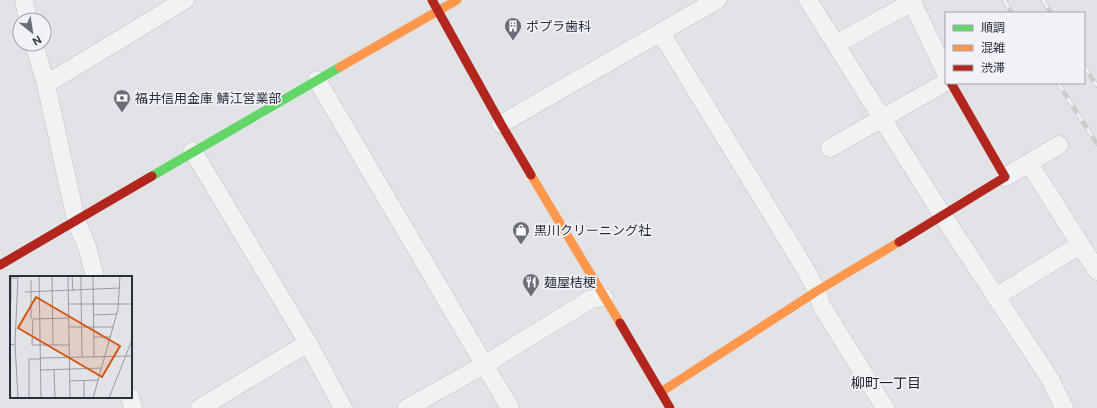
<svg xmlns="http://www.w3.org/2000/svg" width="1097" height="408" viewBox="0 0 1097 408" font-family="'DM Sans','Noto Sans JP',sans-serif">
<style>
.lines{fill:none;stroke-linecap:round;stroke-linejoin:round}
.street-casing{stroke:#c0c1c5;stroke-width:19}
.street{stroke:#f1f2f4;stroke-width:18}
.fast{stroke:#63d668;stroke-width:9}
.slow{stroke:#ff974d;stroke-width:9}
.jam{stroke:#b3261e;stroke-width:9}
.rail-casing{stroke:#cbccce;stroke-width:4.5}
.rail{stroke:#f0f2f6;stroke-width:3;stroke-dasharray:9;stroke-linecap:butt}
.labels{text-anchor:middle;stroke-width:3.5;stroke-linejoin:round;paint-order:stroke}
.poi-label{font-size:13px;fill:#292f3f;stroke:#f0f2f6;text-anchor:start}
.neighbourhood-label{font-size:14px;fill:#1c2030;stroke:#f0f2f6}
.inset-road{fill:none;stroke:#989ba4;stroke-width:1}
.view{fill:#d55511;fill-opacity:0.15;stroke:#d55511;stroke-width:2}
.inset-edge{fill:none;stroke:#292f3f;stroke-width:2}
</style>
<rect width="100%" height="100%" fill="#e2e3e7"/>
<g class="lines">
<g class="street-casing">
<path id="street" d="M 24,0 L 28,20
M 808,0 L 943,216 L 1050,379 L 1064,408
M 911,0 L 946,73
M 661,33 L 806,270 L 817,291 L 821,305 L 885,408
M 34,44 L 46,84 L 76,220 L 87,247 L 95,277
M 836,44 L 912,2
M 317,80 L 510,408
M 46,84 L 185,0
M 501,124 L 717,0
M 830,148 L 946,82
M 193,151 L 308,343 L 343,408
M 1029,163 L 1097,271
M 1005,177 L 1059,145
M 995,297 L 1080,245
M 130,397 L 133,408
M 200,408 L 308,343
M 407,408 L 484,365 L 591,299 L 604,297"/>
</g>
<use href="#street" class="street"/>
<path class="fast" d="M 152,176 L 340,67"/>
<path class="slow" d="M 340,67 L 457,0
M 531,175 L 620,323
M 661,392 L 817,291 L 899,242"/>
<path class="jam" d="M 432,0 L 501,124 L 531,175
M 899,242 L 1005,177 L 951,83
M 0,265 L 152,176
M 620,323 L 670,408"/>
<g class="rail-casing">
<path id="rail" d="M 1004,0 L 1012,13
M 1043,0 L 1051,13
M 1084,66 L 1097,86
M 1058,83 L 1097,144"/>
</g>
<use href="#rail" class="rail"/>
</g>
<defs>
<g id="building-pin" transform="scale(0.9)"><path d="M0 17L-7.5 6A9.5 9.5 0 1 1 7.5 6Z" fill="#6a6e7a" stroke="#f0f2f6"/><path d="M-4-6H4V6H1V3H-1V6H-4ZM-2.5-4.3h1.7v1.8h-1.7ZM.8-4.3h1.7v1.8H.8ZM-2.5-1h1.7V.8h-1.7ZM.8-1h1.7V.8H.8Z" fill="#fff"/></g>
<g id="bank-pin" transform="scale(0.9)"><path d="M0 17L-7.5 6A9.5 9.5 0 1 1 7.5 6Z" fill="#6a6e7a" stroke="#f0f2f6"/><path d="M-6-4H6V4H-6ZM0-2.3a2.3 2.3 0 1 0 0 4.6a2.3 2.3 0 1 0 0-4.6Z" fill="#fff"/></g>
<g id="shop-pin" transform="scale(0.9)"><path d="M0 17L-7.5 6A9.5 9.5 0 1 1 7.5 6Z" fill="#6a6e7a" stroke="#f0f2f6"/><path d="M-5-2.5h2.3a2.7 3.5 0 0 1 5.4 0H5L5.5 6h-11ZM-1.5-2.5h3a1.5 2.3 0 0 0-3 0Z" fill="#fff"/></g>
<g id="restaurant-pin" transform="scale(0.9)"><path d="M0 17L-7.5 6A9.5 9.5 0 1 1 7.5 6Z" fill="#6a6e7a" stroke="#f0f2f6"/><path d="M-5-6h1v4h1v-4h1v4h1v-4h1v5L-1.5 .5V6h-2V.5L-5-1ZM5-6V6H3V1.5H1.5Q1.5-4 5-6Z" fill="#fff"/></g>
</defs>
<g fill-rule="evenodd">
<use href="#building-pin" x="513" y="26"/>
<use href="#bank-pin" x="122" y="98"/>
<use href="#shop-pin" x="521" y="230"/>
<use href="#restaurant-pin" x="531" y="282"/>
</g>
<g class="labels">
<g class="poi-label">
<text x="526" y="31">ポプラ歯科</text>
<text x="135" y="103">福井信用金庫 鯖江営業部</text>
<text x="534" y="235">黒川クリーニング社</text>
<text x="544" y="287">麺屋桔梗</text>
</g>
<g class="neighbourhood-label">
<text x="886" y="388">柳町一丁目</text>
</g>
</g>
<g transform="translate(10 276)">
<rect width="122" height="122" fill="#e2e3e7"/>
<path class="inset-road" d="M 29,0 L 31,122M 42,0 L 43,69M 58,0 L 60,122M 62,0 L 63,15M 83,0 L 84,81M 71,15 L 72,81M 71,15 L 71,0M 15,16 L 110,12M 1,26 L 1,2 L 8,2M 59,28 L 122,28M 84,39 L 106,38M 59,42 L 23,43 L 22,69 L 60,69M 21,43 L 21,4M 59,51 L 104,51M 84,61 L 101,61M 5,68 L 8,0M 0,69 L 5,68 L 8,122M 31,82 L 122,80M 44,93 L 45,122M 31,94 L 92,92M 59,105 L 89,104M 74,105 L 74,122M 19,122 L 19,83 L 31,83M 83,122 L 108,33 L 110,0M 99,122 L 122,64"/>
<path class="view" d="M 26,21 L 110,70 L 92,101 L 8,52 Z"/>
<rect width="122" height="122" class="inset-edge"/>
</g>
<rect x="945" y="12" width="140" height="72" fill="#f0f2f6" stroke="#a0a4ad"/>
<rect x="953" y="25" width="20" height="6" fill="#63d668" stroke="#a0a4ad"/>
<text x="981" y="32" font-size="12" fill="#292f3f">順調</text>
<rect x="953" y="45" width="20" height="6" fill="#ff974d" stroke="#a0a4ad"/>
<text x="981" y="52" font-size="12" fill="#292f3f">混雑</text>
<rect x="953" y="65" width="20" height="6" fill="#b3261e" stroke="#a0a4ad"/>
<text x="981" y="72" font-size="12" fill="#292f3f">渋滞</text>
<g transform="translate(32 32) rotate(150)"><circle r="19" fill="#f0f2f6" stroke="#a0a4ad"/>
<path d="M0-3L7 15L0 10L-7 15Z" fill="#6a6e7a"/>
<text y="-6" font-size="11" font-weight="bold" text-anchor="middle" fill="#292f3f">N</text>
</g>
</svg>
